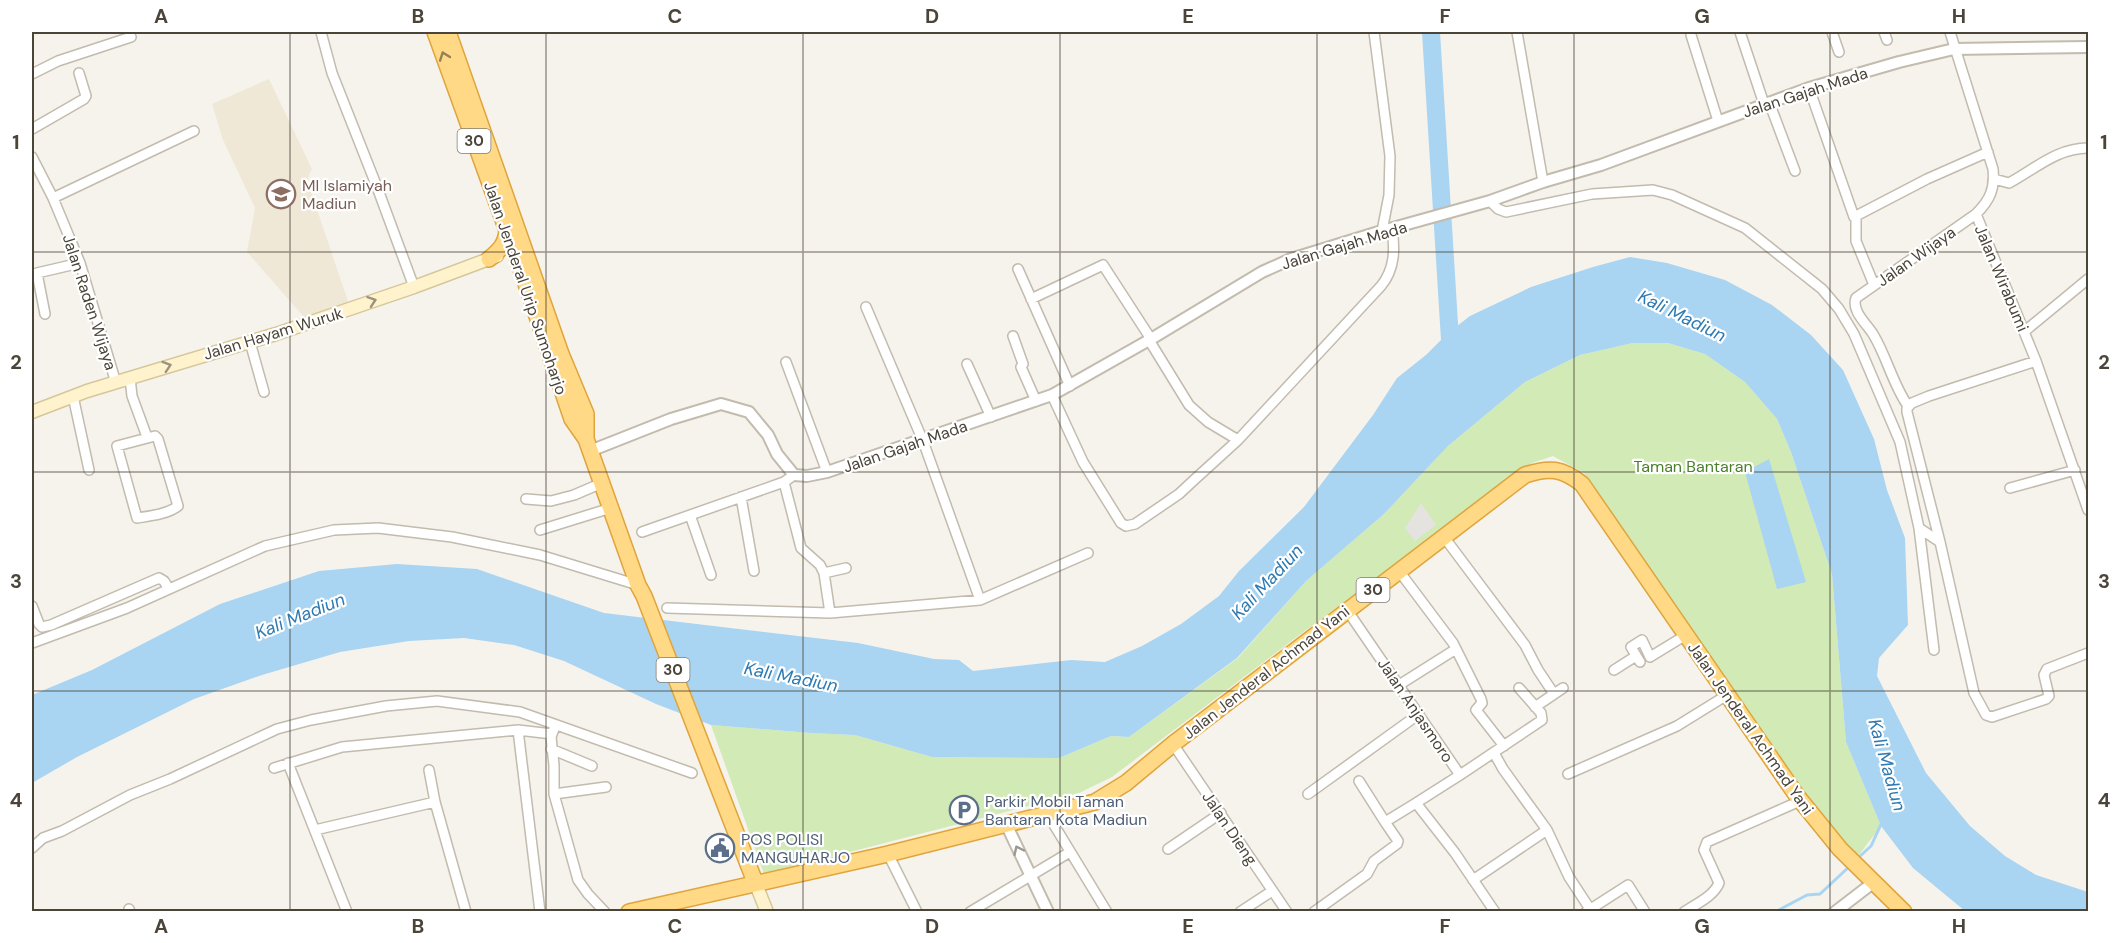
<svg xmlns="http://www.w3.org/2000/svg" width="2120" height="943" viewBox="0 0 2120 943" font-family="'DM Sans',sans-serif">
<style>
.education{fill:#efe8d6}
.green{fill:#d2eab5}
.parking{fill:#e5e3e0}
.water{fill:#a9d4f2}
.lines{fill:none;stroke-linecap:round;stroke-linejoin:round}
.stream{stroke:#a9d4f2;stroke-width:3}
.river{stroke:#a9d4f2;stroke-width:18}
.minor-casing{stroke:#c2bbae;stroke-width:12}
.tertiary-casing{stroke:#c2bbae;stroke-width:14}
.secondary-casing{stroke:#d6c79b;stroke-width:15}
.trunk-casing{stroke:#e0a43c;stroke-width:18}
.minor{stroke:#fff;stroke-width:9}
.tertiary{stroke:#fff;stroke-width:10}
.secondary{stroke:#fff3cd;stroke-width:12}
.trunk{stroke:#ffd985;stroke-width:15}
.oneway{stroke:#938057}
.oneway2{stroke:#9c937c}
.oneway3{stroke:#9c9892}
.grid{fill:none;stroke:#4b4439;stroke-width:1.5;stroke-opacity:0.55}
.labels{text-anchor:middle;stroke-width:4.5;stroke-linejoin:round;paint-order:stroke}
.shield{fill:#fff;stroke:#817c74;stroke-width:1.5}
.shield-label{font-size:15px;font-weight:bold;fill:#4b4439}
.street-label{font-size:16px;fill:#4b4439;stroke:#fff}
.education-label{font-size:16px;fill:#785e54;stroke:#fff;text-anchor:start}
.park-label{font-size:16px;fill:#4a7f2a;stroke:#fff}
.service-label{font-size:16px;fill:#4e5e75;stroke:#fff;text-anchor:start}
.water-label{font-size:18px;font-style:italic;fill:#2e7ab2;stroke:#fff}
.neatline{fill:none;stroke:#4b4439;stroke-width:2}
.grid-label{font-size:20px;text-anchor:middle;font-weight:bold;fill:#4b4439}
</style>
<rect width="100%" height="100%" fill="#f6f3ec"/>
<path class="education" d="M 269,79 L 312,169 L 307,180 L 351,310 L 310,324 L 247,252 L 255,208 L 223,140 L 212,104 Z"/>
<path class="green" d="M 1633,343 L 1668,343 L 1705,354 L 1745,382 L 1777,419 L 1791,452 L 1832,574 L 1846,742 L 1881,826 L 1858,856 L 1810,803 L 1584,473 L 1553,456 L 1532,463 L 1298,636 L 1112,777 L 1079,793 L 764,874 L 711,725 L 811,733 L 855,735 L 932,757 L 1059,758 L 1111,736 L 1129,737 L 1238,658 L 1306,581 L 1384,514 L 1448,446 L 1525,382 L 1580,355 Z"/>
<path class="parking" d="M 1421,503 L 1436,525 L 1415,541 L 1405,528 Z"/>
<path class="water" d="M 1630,257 L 1667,263 L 1725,280 L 1772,305 L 1811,335 L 1843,370 L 1874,439 L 1887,490 L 1905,538 L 1908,625 L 1879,658 L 1877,676 L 1926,773 L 1970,826 L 2005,856 L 2036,875 L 2088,892 L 2088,911 L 1965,911 L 1913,868 L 1881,826 L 1846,742 L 1832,574 L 1791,452 L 1777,419 L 1745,382 L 1705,354 L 1668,343 L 1633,343 L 1580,355 L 1525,382 L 1448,446 L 1384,514 L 1306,581 L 1237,658 L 1129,737 L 1111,736 L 1059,758 L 932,757 L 855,735 L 811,733 L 711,725 L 656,704 L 564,661 L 514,645 L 464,638 L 409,641 L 340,652 L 262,675 L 194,699 L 77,757 L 32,783 L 32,695 L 92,670 L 220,604 L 319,571 L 397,564 L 477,569 L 604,613 L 858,643 L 934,659 L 959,660 L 973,671 L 1071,660 L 1105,662 L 1142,646 L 1181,624 L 1219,596 L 1239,571 L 1304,507 L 1373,415 L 1397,378 L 1426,355 L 1448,333 L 1470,316 L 1531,287 L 1593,267 Z
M 1769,459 L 1806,582 L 1777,589 L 1745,472 Z"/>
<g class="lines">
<path class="stream" d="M 1858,858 L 1871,846 L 1882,822
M 1775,912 L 1807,895 L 1820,894 L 1851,865"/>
<path class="river" d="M 1431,32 L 1451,356"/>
<g class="minor-casing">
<path id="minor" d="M 321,32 L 332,73 L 377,187 L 414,287
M 1374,32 L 1390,156 L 1389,195 L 1382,231
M 1517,32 L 1543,182
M 1740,32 L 1764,104
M 1832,32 L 1839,52
M 1884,32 L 1887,40
M 1950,32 L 1993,169 C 1995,189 1990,200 1976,214 L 2036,361 L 2088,510
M 1691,35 L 1718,121
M 32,74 L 58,61 L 131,37
M 1809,88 L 1854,217 L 1927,179 L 1988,152
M 1769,102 L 1795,171
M 32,129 L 84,99 L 86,96 L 79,73
M 32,157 L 53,198 L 80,263 L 116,383
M 1994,179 L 2009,183 C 2035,169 2057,148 2088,148
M 53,198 L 194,131
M 1490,201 L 1498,209 L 1506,212 L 1592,194 L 1653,190 L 1672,195 L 1745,228 L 1822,289 L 1839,309 L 1854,334 L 1900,442 L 1919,528 L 1940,542
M 1856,217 L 1856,241 L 1874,285
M 1018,269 L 1070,386
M 1031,299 L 1103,265 L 1151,339
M 866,307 L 923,441 L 980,600
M 45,314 L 37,273 L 80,263
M 2025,331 L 2088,279
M 1013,336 L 1023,364 L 1021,367 L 1036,401
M 1149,340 L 1189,405 L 1208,422 L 1238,440
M 250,342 L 264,392
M 2036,361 L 1929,396 L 1912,403 L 1907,408 L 1907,412 L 1940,542 L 1974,693 L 1986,715 L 1992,717 L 2046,699 L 2049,696 L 2044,675 L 2047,669 L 2088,653
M 786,362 L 827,472
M 967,364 L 991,417
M 130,378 L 132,396 L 147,437
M 1052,395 L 1083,462 L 1121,523 L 1126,526 L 1135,524 L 1179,494 L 1194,480 L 1238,440 L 1381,286 C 1395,269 1395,249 1392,229
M 73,396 L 89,470
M 1908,406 C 1893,385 1887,357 1873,334 C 1867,324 1851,311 1856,298 L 1976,214
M 155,436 L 158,439 L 178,506 C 168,514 150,516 137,518 L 117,446 Z
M 784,482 L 801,548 L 820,565 L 824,573 L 830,613
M 2010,488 L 2075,470
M 741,497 L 754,571
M 526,499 L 551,501 L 574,495 L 602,483
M 690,515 L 711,575
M 1919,528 L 1934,650
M 540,530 L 611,508
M 642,532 L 784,482 L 794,475
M 1444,537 L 1525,645 L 1538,670 L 1554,694
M 1399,571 L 1453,643 L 1481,699 L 1482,703 L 1476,710 L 1504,746
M 824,573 L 846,568
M 32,606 L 39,624 L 42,627 L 51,625 L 159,578 L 164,581 L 169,589
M 667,608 L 830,613 L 980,600 L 1088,553
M 1347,610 L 1460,775 L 1416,803 L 1455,853 L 1495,912
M 32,643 L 127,608 L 265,546 L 334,530 L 378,528 L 452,537 L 540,555 L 638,585
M 1640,662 L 1631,647 L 1642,640 L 1650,657 L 1686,635
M 1614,670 L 1636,656
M 1399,685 L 1456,649
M 1535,707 L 1563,688
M 554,729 L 551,737 L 554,765 L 554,794 L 578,880 L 588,894 L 605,912
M 518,730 L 540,912
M 1173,744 L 1287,912
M 551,749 L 592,766
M 1494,753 L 1503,769 L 1547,830 L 1569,877 L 1590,909
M 288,763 L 347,912
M 274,768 L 342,747 L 518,730 L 552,734
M 429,770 L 435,802 L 466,912
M 1568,774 L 1677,726 L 1727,695
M 1460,775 L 1542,720 L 1541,713 L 1519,688
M 1359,781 L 1385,822
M 554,794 L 606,787
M 1308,794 L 1419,714
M 1048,815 L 1107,912
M 315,830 L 435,802
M 32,848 L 43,838 L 62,831 L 130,795 L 170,779 L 277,729 L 311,720 L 386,706 L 437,701 L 520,712 L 692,773
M 1168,849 L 1221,813
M 888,854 L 917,912
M 1473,880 L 1547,830
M 129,909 L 130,912
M 970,912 L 1070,852
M 1240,912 L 1272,891
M 1314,912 L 1367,874 L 1374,861 L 1397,844 L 1398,841 L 1385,822 L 1416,803
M 1586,912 L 1628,885 L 1645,912
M 1684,912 C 1696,904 1714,896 1719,883 L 1704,850 L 1707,842 L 1800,801"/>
</g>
<g class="tertiary-casing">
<path id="tertiary" d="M 590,451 L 671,419 L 721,404 L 749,412 L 768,435 L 777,454 L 794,475 L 807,476 L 827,472 L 1052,395 L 1151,339 L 1262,272 L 1291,259 L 1382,231 L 1490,201 L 1543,182 L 1601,165 L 1809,88 L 1899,62 L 1954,49 L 2088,47
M 1007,826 L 1048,912
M 1835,912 L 1874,882"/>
</g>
<g class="secondary-casing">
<path id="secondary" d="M 32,412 L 87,391 L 276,334 L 414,287 L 497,256
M 755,882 L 767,912"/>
</g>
<g class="trunk-casing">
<path id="trunk" d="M 435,32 L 521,269 L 572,419 L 586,439
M 448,32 L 561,354 L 586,414 L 586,439 L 638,585 L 644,596 L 755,882
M 489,259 C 499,251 506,244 507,231
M 629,912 L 888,854 L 1095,802 L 1126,783 L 1173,744 L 1525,475 C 1549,467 1562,468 1582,484 L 1797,796 L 1840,849 L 1904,912"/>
</g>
<use href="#minor" class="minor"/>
<use href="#tertiary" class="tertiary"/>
<use href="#secondary" class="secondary"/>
<use href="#trunk" class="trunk"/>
</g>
<defs><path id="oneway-chevron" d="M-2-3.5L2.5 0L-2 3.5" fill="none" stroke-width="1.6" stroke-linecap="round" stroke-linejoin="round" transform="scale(1.5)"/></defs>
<use class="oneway" href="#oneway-chevron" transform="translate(444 56) rotate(-110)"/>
<g class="oneway2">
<use href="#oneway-chevron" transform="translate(372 301) rotate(-19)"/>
<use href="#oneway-chevron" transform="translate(167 366) rotate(-18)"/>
</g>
<use class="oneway3" href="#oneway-chevron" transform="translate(1018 850) rotate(-115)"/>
<path class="grid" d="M 290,32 L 290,912M 546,32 L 546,912M 803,32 L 803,912M 1060,32 L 1060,912M 1317,32 L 1317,912M 1574,32 L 1574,912M 1830,32 L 1830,912M 32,252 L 2088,252M 32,472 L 2088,472M 32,691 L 2088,691"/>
<defs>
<g id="school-ring" transform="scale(1.5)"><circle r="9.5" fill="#fff" stroke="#8d6e63" stroke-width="1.5"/><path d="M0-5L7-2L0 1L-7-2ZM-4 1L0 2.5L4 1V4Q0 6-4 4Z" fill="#8d6e63"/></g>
<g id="parking-ring" transform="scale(1.5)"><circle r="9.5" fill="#fff" stroke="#5c6f8a" stroke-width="1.5"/><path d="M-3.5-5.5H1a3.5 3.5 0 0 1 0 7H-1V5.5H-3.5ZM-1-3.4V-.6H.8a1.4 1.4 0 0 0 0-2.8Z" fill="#5c6f8a"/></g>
<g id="civic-ring" transform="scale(1.5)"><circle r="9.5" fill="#fff" stroke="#5c6f8a" stroke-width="1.5"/><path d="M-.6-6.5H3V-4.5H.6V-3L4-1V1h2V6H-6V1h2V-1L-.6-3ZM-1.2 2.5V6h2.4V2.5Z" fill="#5c6f8a"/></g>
</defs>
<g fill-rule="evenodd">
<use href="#school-ring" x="281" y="194"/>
<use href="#parking-ring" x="964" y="810"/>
<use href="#civic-ring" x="720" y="848"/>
</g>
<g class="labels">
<g class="shield">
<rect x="457.5" y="129" width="33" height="24" rx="4.5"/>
<rect x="1356.5" y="578" width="33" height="24" rx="4.5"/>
<rect x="656.5" y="658" width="33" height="24" rx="4.5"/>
</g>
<g class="shield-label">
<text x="474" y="146">30</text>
<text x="1373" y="595">30</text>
<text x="673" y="675">30</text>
</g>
<g class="street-label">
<text transform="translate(1805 92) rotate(-18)" y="6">Jalan Gajah Mada</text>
<text transform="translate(1344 245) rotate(-17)" y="6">Jalan Gajah Mada</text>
<text transform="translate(1916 256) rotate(-35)" y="6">Jalan Wijaya</text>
<text transform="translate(2002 278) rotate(67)" y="6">Jalan Wirabumi</text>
<text transform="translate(526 288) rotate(71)" y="6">Jalan Jenderal Urip Sumoharjo</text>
<text transform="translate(90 302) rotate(72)" y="6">Jalan Raden Wijaya</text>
<text transform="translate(273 333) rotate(-17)" y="6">Jalan Hayam Wuruk</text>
<text transform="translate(905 446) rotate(-19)" y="6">Jalan Gajah Mada</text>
<text transform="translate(1266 672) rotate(-38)" y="6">Jalan Jenderal Achmad Yani</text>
<text transform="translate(1416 710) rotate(56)" y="6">Jalan Anjasmoro</text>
<text transform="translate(1751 728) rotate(55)" y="6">Jalan Jenderal Achmad Yani</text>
<text transform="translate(1230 828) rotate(56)" y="6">Jalan Dieng</text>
</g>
<g class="education-label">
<text x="302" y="191">MI Islamiyah<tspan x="302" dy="18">Madiun</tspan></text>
</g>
<g class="park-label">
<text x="1693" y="472">Taman Bantaran</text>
</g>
<g class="service-label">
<text x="985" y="807">Parkir Mobil Taman<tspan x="985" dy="18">Bantaran Kota Madiun</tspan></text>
<text x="741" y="845">POS POLISI<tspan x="741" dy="18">MANGUHARJO</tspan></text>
</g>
<g class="water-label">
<text transform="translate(1682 316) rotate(26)" y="6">Kali Madiun</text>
<text transform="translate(1267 582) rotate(-47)" y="6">Kali Madiun</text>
<text transform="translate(300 616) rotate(-22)" y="6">Kali Madiun</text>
<text transform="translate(791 677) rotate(11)" y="6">Kali Madiun</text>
<text transform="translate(1887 765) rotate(74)" y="6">Kali Madiun</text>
</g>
</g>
<rect width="2120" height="943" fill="none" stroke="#ffffff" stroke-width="66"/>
<rect x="33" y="33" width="2054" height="877" class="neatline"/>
<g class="grid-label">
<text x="161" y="23">A</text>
<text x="418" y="23">B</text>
<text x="675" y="23">C</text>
<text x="932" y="23">D</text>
<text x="1188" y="23">E</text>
<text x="1445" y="23">F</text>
<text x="1702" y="23">G</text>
<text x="1959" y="23">H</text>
<text x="16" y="149">1</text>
<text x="2104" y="149">1</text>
<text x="16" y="369">2</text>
<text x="2104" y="369">2</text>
<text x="16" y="588">3</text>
<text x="2104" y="588">3</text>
<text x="16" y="807">4</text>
<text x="2104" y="807">4</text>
<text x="161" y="933">A</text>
<text x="418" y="933">B</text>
<text x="675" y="933">C</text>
<text x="932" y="933">D</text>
<text x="1188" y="933">E</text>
<text x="1445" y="933">F</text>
<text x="1702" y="933">G</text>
<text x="1959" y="933">H</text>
</g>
</svg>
